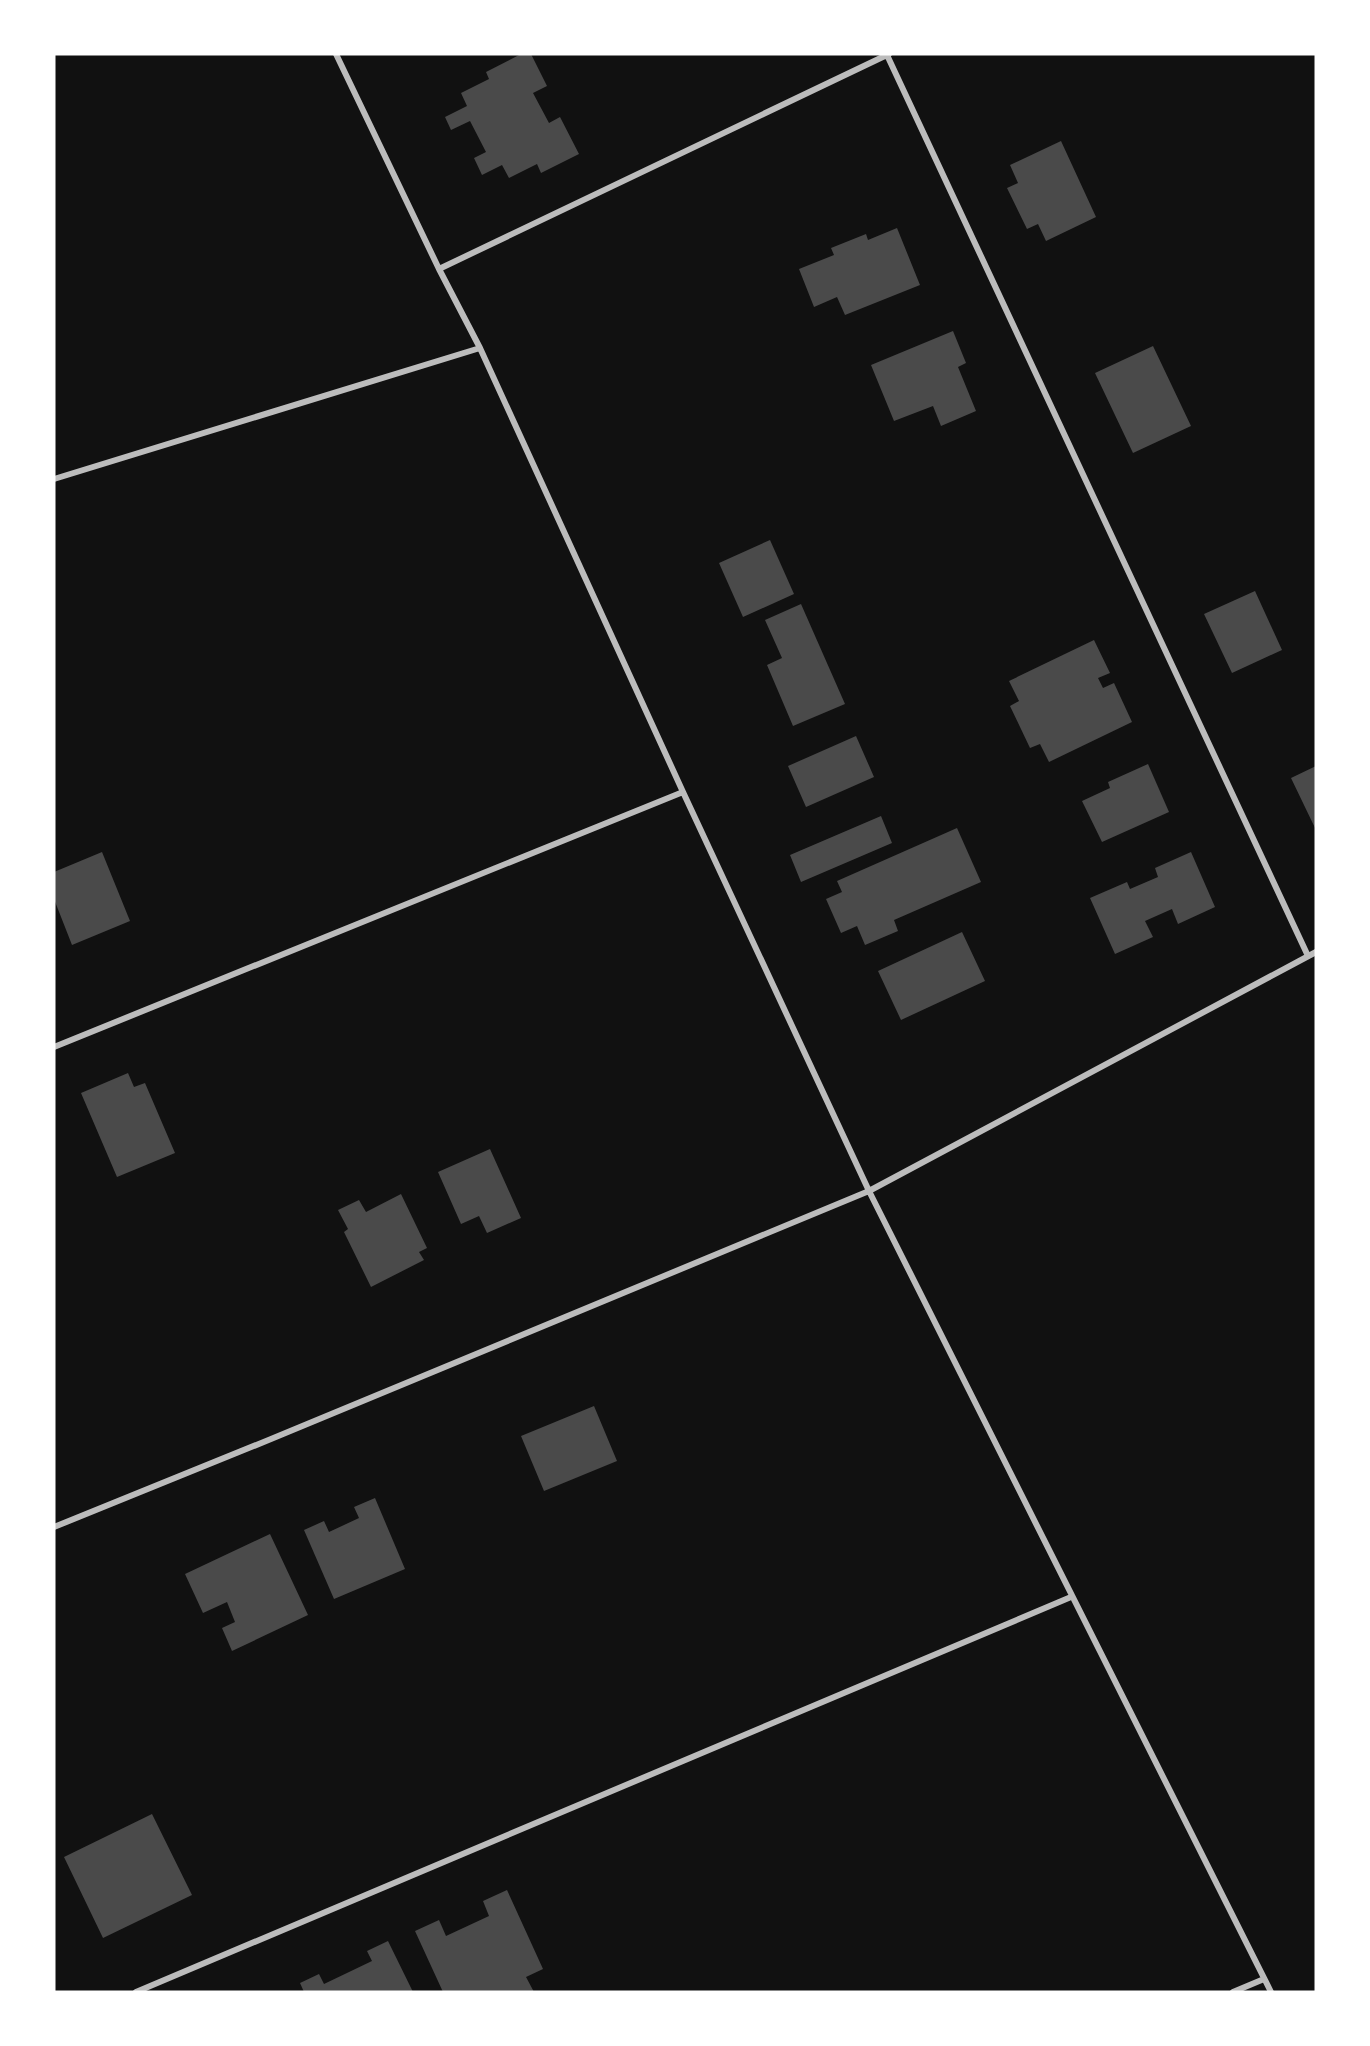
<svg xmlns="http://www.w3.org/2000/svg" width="1370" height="2046" viewBox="0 0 1370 2046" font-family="Signika,sans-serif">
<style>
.building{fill:#4a4a4a}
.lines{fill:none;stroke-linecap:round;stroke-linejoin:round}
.minor{stroke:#bcbcbc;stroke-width:6}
</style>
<rect width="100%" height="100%" fill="#111"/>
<path class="building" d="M 521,54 L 531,54 L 547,86 L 533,93 L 549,123 L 560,117 L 579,154 L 541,173 L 537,164 L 509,178 L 502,165 L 482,175 L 474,158 L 486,152 L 470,121 L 451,130 L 445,117 L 467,106 L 461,93 L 489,79 L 486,72 Z
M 1061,141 L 1096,217 L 1046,241 L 1038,224 L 1027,229 L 1007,188 L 1018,183 L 1010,165 Z
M 897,228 L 920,285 L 845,315 L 837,297 L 814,307 L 799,269 L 834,255 L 831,248 L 866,234 L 868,240 Z
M 953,331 L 966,363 L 958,367 L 976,411 L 941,426 L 933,406 L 894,421 L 871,365 Z
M 1153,346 L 1191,426 L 1133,453 L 1095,373 Z
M 770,540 L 794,594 L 743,617 L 719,563 Z
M 1255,591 L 1282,650 L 1232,673 L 1204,614 Z
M 801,604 L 845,704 L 793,726 L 767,665 L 782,658 L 765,620 Z
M 1094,640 L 1110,673 L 1098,678 L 1103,688 L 1114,683 L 1132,722 L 1049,762 L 1040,744 L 1030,748 L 1010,706 L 1019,701 L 1009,681 Z
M 856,736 L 874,777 L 806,807 L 788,766 Z
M 1148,764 L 1169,812 L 1102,842 L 1082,801 L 1110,788 L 1108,782 Z
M 1316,766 L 1316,830 L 1291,778 Z
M 881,816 L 892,843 L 801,882 L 790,855 Z
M 957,828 L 981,882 L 894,920 L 898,931 L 865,945 L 857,926 L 841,933 L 826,899 L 842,892 L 837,881 Z
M 102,852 L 130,921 L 72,945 L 54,899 L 54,872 Z
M 1191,852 L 1215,907 L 1178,924 L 1172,909 L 1145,921 L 1153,937 L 1115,954 L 1090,898 L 1127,882 L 1130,889 L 1158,877 L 1155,868 Z
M 962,932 L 985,981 L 901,1020 L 878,971 Z
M 128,1073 L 134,1087 L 145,1083 L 175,1153 L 117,1177 L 81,1093 Z
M 490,1149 L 521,1218 L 487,1233 L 479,1216 L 461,1224 L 438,1172 Z
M 401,1194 L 427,1248 L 419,1252 L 424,1260 L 371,1287 L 344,1232 L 348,1229 L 338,1210 L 359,1200 L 366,1212 Z
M 594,1406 L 617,1461 L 544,1491 L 521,1436 Z
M 375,1498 L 405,1569 L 334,1599 L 304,1530 L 324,1521 L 329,1532 L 359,1518 L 354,1507 Z
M 270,1534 L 308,1615 L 232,1651 L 222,1628 L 235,1622 L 227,1602 L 203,1613 L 185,1574 Z
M 152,1814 L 192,1895 L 103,1938 L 64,1857 Z
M 507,1890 L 543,1969 L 526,1977 L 534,1992 L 443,1992 L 415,1931 L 439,1920 L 446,1936 L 489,1916 L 483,1901 Z
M 388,1941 L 413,1992 L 304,1992 L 300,1983 L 319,1974 L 324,1984 L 372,1961 L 367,1951 Z"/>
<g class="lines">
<path class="minor" d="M 336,54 L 439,269 L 480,348 L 683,792 L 869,1191 L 1271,1992
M 887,55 L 1308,956
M 439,269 L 889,54
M 54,479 L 480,348
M 54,1047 L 683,792
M 54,1527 L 271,1439 L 869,1191 L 1316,952
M 136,1992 L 1071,1597
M 1233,1992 L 1264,1979"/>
</g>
<rect width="1370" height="2046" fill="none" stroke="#ffffff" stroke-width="111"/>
</svg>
